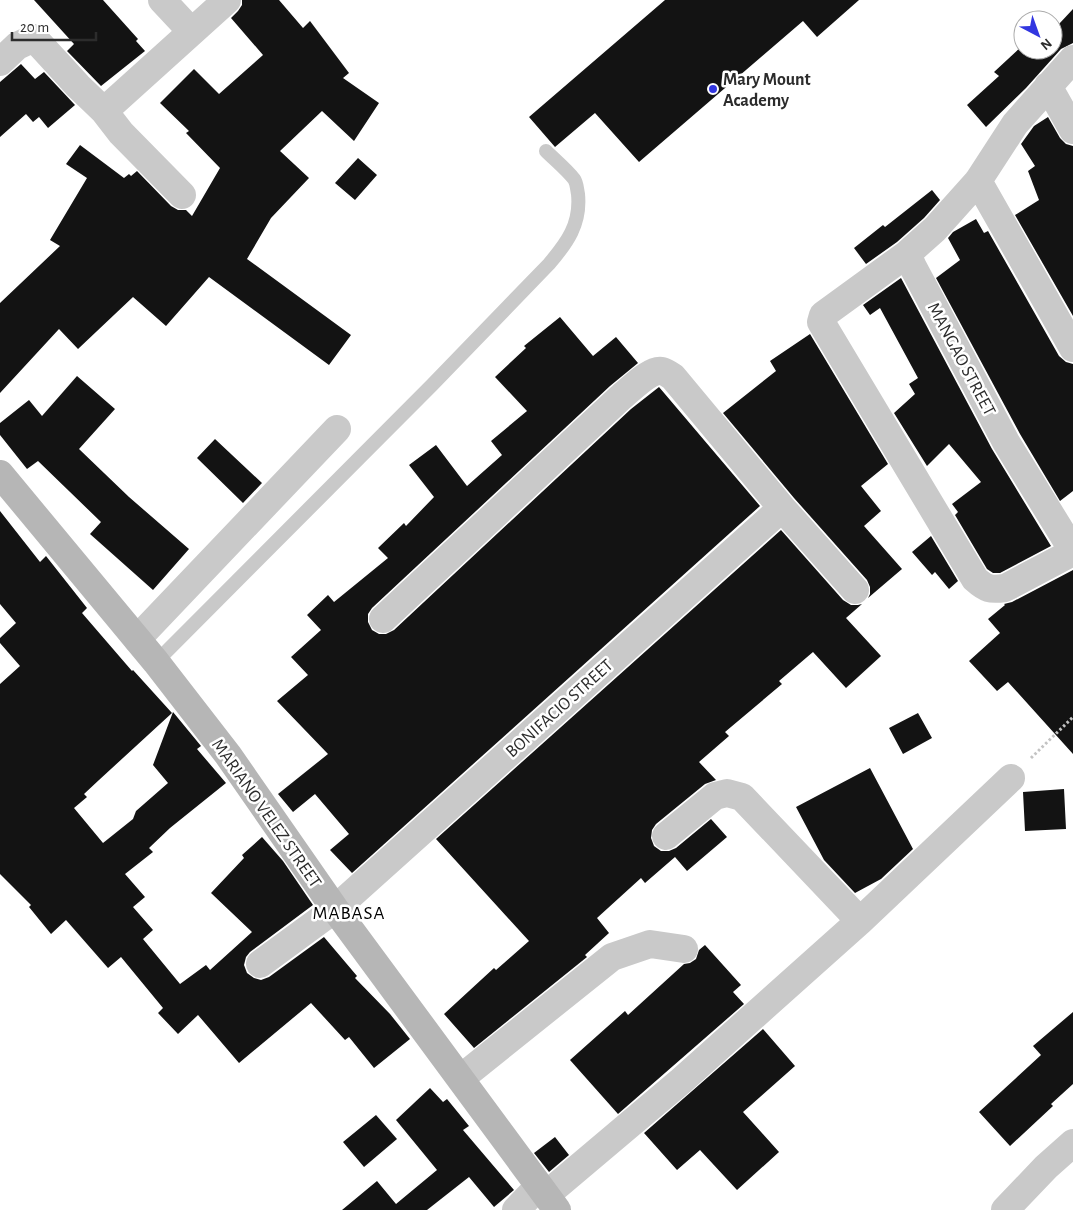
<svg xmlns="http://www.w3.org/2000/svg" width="1073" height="1210" viewBox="0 0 1073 1210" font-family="'Alegreya Sans',sans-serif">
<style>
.building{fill:#131313}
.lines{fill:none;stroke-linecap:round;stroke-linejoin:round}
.path{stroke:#c3c3c3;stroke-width:3;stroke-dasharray:2.5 2.5;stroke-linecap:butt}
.lane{stroke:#c9c9c9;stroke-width:14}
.street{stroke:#c9c9c9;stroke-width:28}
.secondary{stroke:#b6b6b6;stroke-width:28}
.poi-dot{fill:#3236e0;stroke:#fff;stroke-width:2}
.labels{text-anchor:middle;stroke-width:5;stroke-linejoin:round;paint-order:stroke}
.poi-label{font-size:18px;font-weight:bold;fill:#2c2c2c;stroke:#fff;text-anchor:start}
.street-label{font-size:18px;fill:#2c2c2c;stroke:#fff}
.neighbourhood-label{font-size:19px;letter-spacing:1px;fill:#000;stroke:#fff}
</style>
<rect width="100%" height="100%" fill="#fff"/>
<path class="building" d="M 34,0 L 103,0 L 138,39 L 136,41 L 145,51 L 101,86 L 67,51 L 74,44 Z
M 242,0 L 279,0 L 303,28 L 310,21 L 349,73 L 343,78 L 379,103 L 354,141 L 322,111 L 280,151 L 309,178 L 271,218 L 247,259 L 351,335 L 329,365 L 209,277 L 166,326 L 133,297 L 78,349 L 59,329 L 0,393 L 0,303 L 60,246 L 50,240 L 87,178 L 66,164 L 80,145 L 124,178 L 129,174 L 131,176 L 137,171 L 171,206 L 178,210 L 186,210 L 192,216 L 220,168 L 186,133 L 189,131 L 160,103 L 194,69 L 219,94 L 263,55 L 231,18 L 238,11 L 242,5 Z
M 665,0 L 859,0 L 817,37 L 803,21 L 639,162 L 595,113 L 555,147 L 529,117 Z
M 1073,9 L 1073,43 L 1061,49 L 1026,88 L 986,127 L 967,105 L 999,76 L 994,72 L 1023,45 L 1023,50 L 1053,50 L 1053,20 L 1049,20 L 1053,17 L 1059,24 Z
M 21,64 L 35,79 L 44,72 L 75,105 L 48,128 L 39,117 L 33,122 L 26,114 L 0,137 L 0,82 Z
M 1048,117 L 1060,138 L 1066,144 L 1073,146 L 1073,316 L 1015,215 L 1039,200 L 1028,171 L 1035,166 L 1021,144 L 1034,126 Z
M 358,158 L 377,175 L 355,200 L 335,183 Z
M 932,190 L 940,200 L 924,218 L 897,242 L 866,264 L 854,248 L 883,225 L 885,227 Z
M 976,219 L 984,233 L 988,231 L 1059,356 L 1066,362 L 1073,364 L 1073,491 L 1060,501 L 1020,434 L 936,278 L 960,260 L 948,238 L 953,232 Z
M 901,278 L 992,449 L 1051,546 L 1000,573 L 993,573 L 987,569 L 955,515 L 958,512 L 952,504 L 981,482 L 949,444 L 927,466 L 894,413 L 915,394 L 909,384 L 918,378 L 880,308 L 870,315 L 863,305 Z
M 560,317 L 593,356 L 616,337 L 638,363 L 610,386 L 372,608 L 368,614 L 368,622 L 372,630 L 379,634 L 386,634 L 394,630 L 631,409 L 659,387 L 760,506 L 352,873 L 330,850 L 349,834 L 315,794 L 293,812 L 278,794 L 328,754 L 277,701 L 308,675 L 291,657 L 321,630 L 307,615 L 328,595 L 334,602 L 388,558 L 378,548 L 404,523 L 406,526 L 434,497 L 409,465 L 436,445 L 467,486 L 502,455 L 491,441 L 527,411 L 495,377 L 526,348 L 524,346 Z
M 810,334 L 888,464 L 861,486 L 881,511 L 864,526 L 902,569 L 868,598 L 870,594 L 870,587 L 867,580 L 794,498 L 723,413 L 776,371 L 770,361 Z
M 77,376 L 115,409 L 79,449 L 129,497 L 189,549 L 153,590 L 90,534 L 101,522 L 38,461 L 27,469 L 0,435 L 0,423 L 29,400 L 42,416 Z
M 215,439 L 262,483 L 243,503 L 197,458 Z
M 0,511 L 40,562 L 46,556 L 87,608 L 82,613 L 132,671 L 133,670 L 172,713 L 99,780 L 84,794 L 87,797 L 74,808 L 103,843 L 133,819 L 136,811 L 168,783 L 153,765 L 173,712 L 201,746 L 197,749 L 226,783 L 170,828 L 149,848 L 153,852 L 125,874 L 145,897 L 133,907 L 153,930 L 143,939 L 180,984 L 206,965 L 210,970 L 252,932 L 211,893 L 244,858 L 242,855 L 262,837 L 283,861 L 313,905 L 250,952 L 246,957 L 244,965 L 247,973 L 254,978 L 261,980 L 269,977 L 324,937 L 357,976 L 355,978 L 390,1014 L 410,1039 L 374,1068 L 349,1037 L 345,1040 L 311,1003 L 239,1063 L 198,1015 L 178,1034 L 158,1013 L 163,1008 L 121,957 L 108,968 L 66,920 L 51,934 L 29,907 L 31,905 L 0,874 L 0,684 L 20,666 L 0,643 L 0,638 L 16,623 L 0,604 Z
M 781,530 L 843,600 L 851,605 L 858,605 L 862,604 L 846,618 L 881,656 L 846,688 L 813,652 L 779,681 L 782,684 L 725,732 L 729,736 L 699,762 L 716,780 L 705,784 L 656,824 L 652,830 L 651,838 L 654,846 L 661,851 L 669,851 L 676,848 L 711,819 L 727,837 L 687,871 L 675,857 L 645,883 L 641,878 L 597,918 L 609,933 L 585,955 L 587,957 L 474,1048 L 444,1014 L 494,968 L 496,970 L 529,941 L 436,839 Z
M 931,536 L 958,581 L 949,589 L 935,572 L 932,575 L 912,552 Z
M 1073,570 L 1073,754 L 1008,682 L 997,691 L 969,661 L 1000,633 L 988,619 L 1005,605 L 1004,604 L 1012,602 Z
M 918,713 L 932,738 L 903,754 L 889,728 Z
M 870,768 L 913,849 L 881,879 L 855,893 L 824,860 L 796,807 Z
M 1064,789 L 1066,829 L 1025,831 L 1023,792 Z
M 705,945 L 741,985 L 733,992 L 744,1004 L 618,1114 L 570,1060 L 625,1011 L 628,1015 L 684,964 L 690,963 L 696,959 L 699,950 Z
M 1073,1012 L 1073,1084 L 1051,1104 L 1053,1106 L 1010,1146 L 979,1112 L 1041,1055 L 1033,1046 Z
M 763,1029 L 795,1066 L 743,1112 L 779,1152 L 737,1190 L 700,1150 L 677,1170 L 644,1133 Z
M 430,1088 L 443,1102 L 447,1099 L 469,1126 L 463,1130 L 514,1190 L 494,1207 L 469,1177 L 427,1210 L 342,1210 L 377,1181 L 396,1204 L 437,1170 L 396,1120 Z
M 376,1115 L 397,1139 L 364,1167 L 343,1142 Z
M 555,1137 L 569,1155 L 549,1172 L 534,1153 Z"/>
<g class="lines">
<path class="path" d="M 1031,758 L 1073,717"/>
<path class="lane" d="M 156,662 L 432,385 L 549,264 C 567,243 581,224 578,194 C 577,190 577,183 574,179 C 566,169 555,160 546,151"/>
<path class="street" d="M 162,0 L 191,31
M 1073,59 L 1015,124 L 978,181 L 935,229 L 907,254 L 913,267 L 1006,442 L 1073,551
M 0,62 L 17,46 L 34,38 L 78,86 L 104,111 L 227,0
M 1048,86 L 1073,130
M 104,111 L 121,133 L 182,195
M 978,181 L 1073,348
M 907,254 L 823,315 L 821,322 L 975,579 C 986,589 990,590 1005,588 L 1073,552
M 383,619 L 621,397 C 630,390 651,368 662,371 C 666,372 670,375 673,377 L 782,508 L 855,590
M 137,639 L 337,429
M 666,836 L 715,796 L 727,793 L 742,797 L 860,921
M 260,964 L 335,909 L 782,508
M 461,1078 L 612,957 L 650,944 L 684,949
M 546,1195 L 681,1081 L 860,921 L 1011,778
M 516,1210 L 539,1186
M 1005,1210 L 1046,1167 L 1073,1143"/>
<path class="secondary" d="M 0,474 L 156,662 L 228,755 L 335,909 L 557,1210"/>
</g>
<circle class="poi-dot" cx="713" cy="89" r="5"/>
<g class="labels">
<g class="poi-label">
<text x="723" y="85">Mary Mount<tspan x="723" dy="21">Academy</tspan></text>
</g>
<g class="street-label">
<text transform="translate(962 359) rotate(62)" y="6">MANGAO STREET</text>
<text transform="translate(559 708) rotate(-42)" y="6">BONIFACIO STREET</text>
<text transform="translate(267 813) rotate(55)" y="6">MARIANO VELEZ STREET</text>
</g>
<g class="neighbourhood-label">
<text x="349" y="919">MABASA</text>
</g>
</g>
<g transform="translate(1038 35) rotate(139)"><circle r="24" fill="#ffffff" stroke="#ababab"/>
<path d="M0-4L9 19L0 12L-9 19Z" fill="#3236e0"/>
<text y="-8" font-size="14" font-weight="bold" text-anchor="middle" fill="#2c2c2c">N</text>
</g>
<path d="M12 32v8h84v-8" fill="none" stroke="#2c2c2c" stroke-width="2.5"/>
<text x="20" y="32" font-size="15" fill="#2c2c2c" stroke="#ffffff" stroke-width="4" paint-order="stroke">20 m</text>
</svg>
